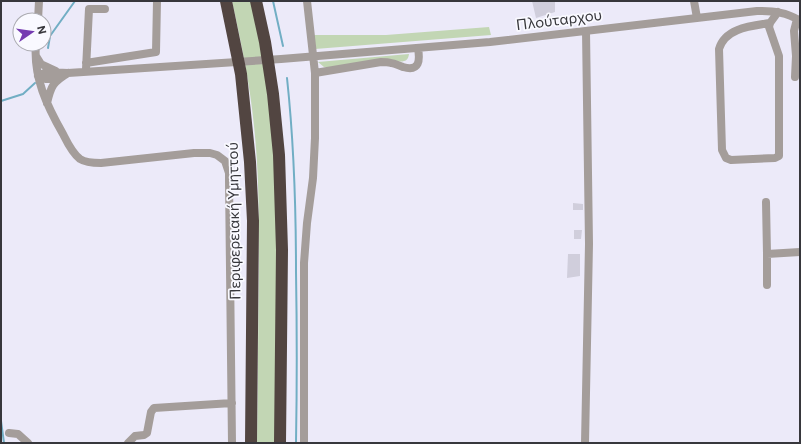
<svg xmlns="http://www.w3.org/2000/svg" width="801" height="444" viewBox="0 0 801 444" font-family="Commissioner,sans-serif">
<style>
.green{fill:#c2d6b4}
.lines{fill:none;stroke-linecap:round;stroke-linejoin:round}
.stream{stroke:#71aec4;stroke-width:2}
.building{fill:#d0cedc}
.minor{stroke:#a49d9a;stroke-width:8}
.highway{stroke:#524541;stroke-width:12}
.labels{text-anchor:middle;stroke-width:3.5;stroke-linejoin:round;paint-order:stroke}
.street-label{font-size:15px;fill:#37373c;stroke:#f9f9ff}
</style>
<rect width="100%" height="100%" fill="#eceaf9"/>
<path class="green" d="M 232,1 L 251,1 C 260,41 268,83 272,124 C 281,230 276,337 275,443 L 257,443 C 258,384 258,324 259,265 C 259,218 259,172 254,126 C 250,84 241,42 232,1 Z
M 489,27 L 491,35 L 315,49 L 313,35 L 386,35 Z
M 409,54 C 408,62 403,62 396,61 L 330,67 L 324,67 L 318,62 Z"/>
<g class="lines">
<path class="stream" d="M 273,1 L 283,46
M 48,48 L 50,36 L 75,1
M 287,78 C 294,143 296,207 296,272 C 297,329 297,386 296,443
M 1,101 L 23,94 L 35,83
M 1,421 L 4,443"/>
</g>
<path class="building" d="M 532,1 L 555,1 L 555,12 L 536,18 Z
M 573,203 L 583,204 L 583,210 L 573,210 Z
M 574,230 L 582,230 L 581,239 L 574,239 Z
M 568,254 L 580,254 L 580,276 L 567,278 Z"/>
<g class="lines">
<path class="minor" d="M 694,1 L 697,18
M 38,20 L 39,1
M 770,23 C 751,26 725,28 719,49 L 722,150 L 726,158 L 731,160 L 775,158 L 779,156 L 779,56 L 769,27 L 770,23 L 778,12
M 36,44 C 33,77 47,106 63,134 C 67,142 72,153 80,159 C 86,163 94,163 101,163 L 194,153 L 210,153 L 217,155 L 225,161 L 229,173 L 229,181 L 232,443
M 36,56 L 41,64 L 56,71
M 86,63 L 156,52 L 157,1
M 86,69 L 89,9 L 105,9
M 315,73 L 381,62 C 384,62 388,62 391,63 C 395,63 399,66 403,67 C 420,72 420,60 418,48
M 38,76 L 46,72 L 68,73 L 281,59 L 490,42 L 757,11 C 773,11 787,12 800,21
M 38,76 L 46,79 L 57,79
M 795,77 L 796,56 L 794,31 L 797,19
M 47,103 C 51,86 53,82 68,73
M 766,202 L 767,254 L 800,252
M 767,254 L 767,285
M 9,433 L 18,434 L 28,443
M 128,443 L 135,436 L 144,435 L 147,433 L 151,412 L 154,408 L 232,403
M 304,443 L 304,263 L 307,223 L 313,178 L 315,138 L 315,73 L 307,1
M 585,443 L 589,244 L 586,31"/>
<path class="highway" d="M 226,1 L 241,74 L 250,162 L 253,221 L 251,443
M 256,1 L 265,42 L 273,94 L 279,155 L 282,250 L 280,443"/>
</g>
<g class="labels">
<g class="street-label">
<text transform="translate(559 20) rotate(-7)" y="5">Πλούταρχου</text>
<text transform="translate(234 221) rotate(-91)" y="5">Περιφερειακή Υμηττού</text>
</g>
</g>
<rect width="801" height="444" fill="none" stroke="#37373c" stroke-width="4"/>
<g transform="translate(32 32) rotate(77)"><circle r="19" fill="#f9f9ff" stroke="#ababb1"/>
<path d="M0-3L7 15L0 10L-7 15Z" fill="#753bb1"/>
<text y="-6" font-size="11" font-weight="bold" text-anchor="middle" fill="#37373c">N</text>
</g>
</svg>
